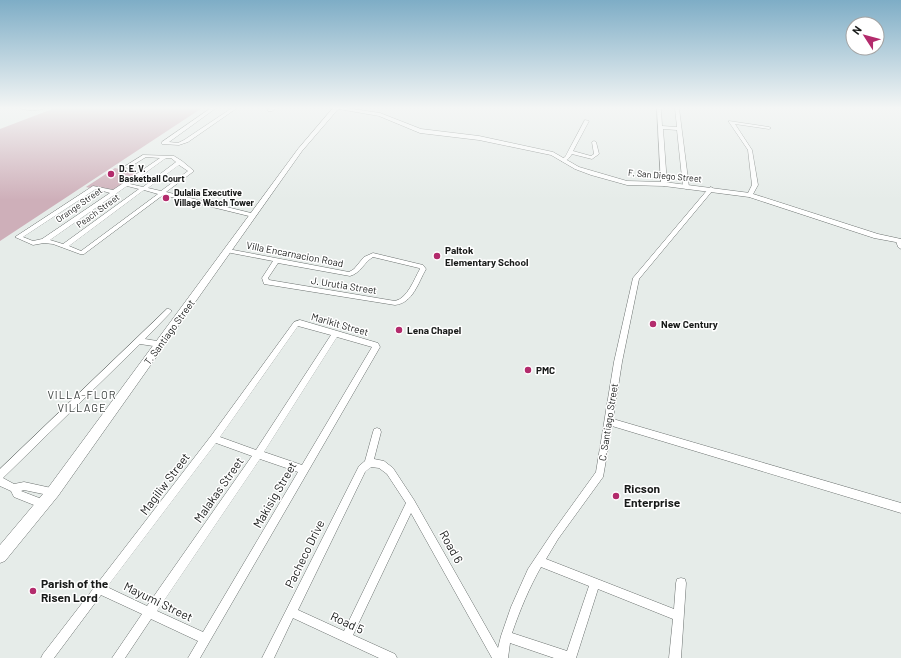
<svg xmlns="http://www.w3.org/2000/svg" width="901" height="658" viewBox="0 0 901 658" font-family="Barlow,sans-serif">
<style>
.green{fill:#ceafb9}
.lines{fill:none;stroke-linecap:round;stroke-linejoin:round}
.minor-casing{stroke:#6b716f;stroke-width:1}
.tertiary-casing{stroke:#6b716f;stroke-width:1}
.secondary-casing{stroke:#6b716f;stroke-width:1}
.minor{fill:#fff;fill-rule:evenodd}
.tertiary{fill:#fff;fill-rule:evenodd}
.secondary{fill:#fff;fill-rule:evenodd}
.poi-dot{fill:#b32b6c;stroke:#fff;stroke-width:1.5}
.labels{text-anchor:middle;stroke-width:3;stroke-linejoin:round;paint-order:stroke}
.far-poi-label{font-size:9px;font-weight:bold;fill:#181a19;stroke:#fff;text-anchor:start}
.far-street-label{font-size:9px;fill:#181a19;stroke:#fff}
.poi-label{font-size:10px;font-weight:bold;fill:#181a19;stroke:#fff;text-anchor:start}
.street-label{font-size:10px;fill:#181a19;stroke:#fff}
.neighbourhood-label{font-size:11px;letter-spacing:1px;fill:#404543;stroke:#fff}
.near-street-label{font-size:12px;fill:#181a19;stroke:#fff}
.near-poi-label{font-size:12px;font-weight:bold;fill:#181a19;stroke:#fff;text-anchor:start}
</style>
<rect width="100%" height="100%" fill="#e6ece9"/>
<path class="green" d="M 55,108 L 202,108 L 0,241 L 0,129 Z
M 115,168 L 138,174 L 110,193 L 86,187 Z"/>
<g class="lines">
<g class="minor-casing">
<path id="minor" d="M 211,108 L 216,108 L 169,142 L 178,143 L 184,140 L 232,108 L 237,108 L 188,142 L 179,145 L 162,144 L 162,142 Z
M 271,108 L 276,108 L 272,111 L 268,111 L 268,109 Z
M 657,108 L 661,108 L 662,126 L 677,127 L 675,108 L 679,108 L 689,187 L 688,188 L 686,189 L 683,187 L 677,130 L 663,129 L 667,184 L 664,186 L 661,184 Z
M 585,120 L 589,121 L 573,151 L 591,156 L 594,154 L 592,142 L 594,141 L 596,142 L 599,154 L 592,159 L 572,154 C 569,158 567,162 561,161 L 561,159 L 565,157 Z
M 729,121 L 769,127 L 771,128 L 769,129 L 735,124 L 752,150 L 758,185 L 752,196 L 750,197 L 747,195 L 752,185 L 748,150 L 729,122 Z
M 143,155 L 174,156 L 182,161 L 194,171 L 166,192 L 255,214 L 256,215 L 253,217 L 163,195 L 84,254 L 80,254 L 53,244 L 44,243 L 33,245 L 15,237 L 93,186 L 113,190 L 160,158 L 146,157 L 128,168 L 124,167 ZM 166,158 L 171,158 L 176,162 L 143,187 L 130,184 ZM 179,165 L 188,171 L 161,191 L 148,188 ZM 127,186 L 139,189 L 63,244 L 50,240 ZM 96,189 L 110,193 L 42,239 L 33,241 L 23,237 ZM 144,190 L 158,194 L 81,251 L 69,246 Z
M 711,187 L 714,189 L 713,190 L 639,279 L 622,362 L 613,419 L 901,503 L 901,513 L 612,426 L 603,477 L 558,539 L 546,559 L 674,609 L 676,583 L 677,579 L 681,578 L 685,579 L 686,583 L 681,658 L 669,658 L 673,619 L 598,589 L 576,658 L 554,658 L 510,643 L 508,658 L 492,658 L 411,513 L 353,635 L 395,654 L 397,658 L 379,658 L 293,618 L 274,658 L 262,658 L 359,466 L 365,461 L 373,432 L 374,429 L 377,428 L 380,429 L 381,432 L 374,459 L 384,461 L 393,468 L 414,500 L 498,648 L 501,636 L 511,607 L 528,569 L 552,533 L 596,472 L 614,362 L 633,278 L 709,188 ZM 371,467 L 379,468 L 387,474 L 406,503 L 344,631 L 298,610 L 365,472 ZM 541,567 L 589,586 L 567,651 L 512,633 C 520,610 529,588 541,567 Z
M 899,239 L 901,240 L 901,249 L 898,247 L 896,241 Z
M 228,249 L 349,272 L 354,269 L 364,257 L 373,253 L 423,265 L 426,269 C 418,283 413,303 395,305 L 264,284 L 262,278 L 273,261 L 226,252 L 225,251 ZM 373,257 L 419,268 L 420,269 C 414,279 408,298 395,301 L 269,280 L 268,278 L 278,263 L 350,276 C 361,273 364,262 373,257 Z
M 167,309 L 169,309 L 172,311 L 145,339 L 163,342 L 164,344 L 163,346 L 160,347 L 140,344 L 3,478 L 14,484 L 24,482 L 56,489 L 58,492 L 56,495 L 53,496 L 24,490 L 21,491 L 47,501 L 49,504 L 47,507 L 44,509 L 14,497 L 11,491 L 0,486 L 0,469 Z
M 300,320 L 378,343 L 380,347 L 200,658 L 188,658 L 198,641 L 151,619 L 125,658 L 112,658 L 142,614 L 101,595 L 54,658 L 41,658 L 43,654 L 211,436 L 294,322 ZM 298,326 L 331,335 L 256,450 L 220,437 ZM 337,337 L 372,347 L 302,465 L 264,452 ZM 216,443 L 252,456 L 147,606 L 107,587 ZM 260,459 L 298,472 L 203,632 L 157,611 Z"/>
</g>
<g class="tertiary-casing">
<path id="tertiary" d="M 20,108 L 45,108 C 39,111 26,111 20,108 Z
M 333,108 L 346,108 L 380,113 L 421,129 L 479,136 L 553,152 L 579,167 L 627,181 L 664,182 L 750,193 L 878,234 L 901,239 L 901,243 L 874,238 L 749,197 L 664,186 L 627,185 L 591,175 L 575,169 L 551,155 L 479,140 L 420,133 L 379,116 Z"/>
</g>
<g class="secondary-casing">
<path id="secondary" d="M 333,108 L 339,108 L 302,151 L 58,496 L 5,561 L 0,563 L 0,545 L 48,488 L 298,149 Z"/>
</g>
<use href="#minor" class="minor"/>
<use href="#tertiary" class="tertiary"/>
<use href="#secondary" class="secondary"/>
</g>
<linearGradient id="sky" x2="0" y2="1"><stop stop-color="#7eadc6"/><stop offset="0.54" stop-color="#f4f6f5"/><stop offset="1" stop-color="#f4f6f5" stop-opacity="0"/></linearGradient>
<rect width="901" height="200" fill="url(#sky)"/>
<g class="poi-dot">
<circle cx="111" cy="174" r="4"/>
<circle cx="166" cy="198" r="4"/>
<circle cx="437" cy="256" r="4"/>
<circle cx="653" cy="324" r="4"/>
<circle cx="399" cy="330" r="4"/>
<circle cx="528" cy="370" r="4"/>
<circle cx="616" cy="496" r="4"/>
<circle cx="33" cy="591" r="4"/>
</g>
<g class="labels">
<g class="far-poi-label">
<text x="119" y="172">D. E. V.<tspan x="119" dy="10">Basketball Court</tspan></text>
<text x="174" y="196">Dulalia Executive<tspan x="174" dy="10">Village Watch Tower</tspan></text>
</g>
<g class="far-street-label">
<text transform="translate(665 176) rotate(5)" y="3">F. San Diego Street</text>
<text transform="translate(79 205) rotate(-35)" y="3">Orange Street</text>
<text transform="translate(98 211) rotate(-36)" y="3">Peach Street</text>
</g>
<g class="poi-label">
<text x="445" y="254">Paltok<tspan x="445" dy="12">Elementary School</tspan></text>
<text x="661" y="328">New Century</text>
<text x="407" y="334">Lena Chapel</text>
<text x="536" y="374">PMC</text>
</g>
<g class="street-label">
<text transform="translate(295 254) rotate(11)" y="4">Villa Encarnacion Road</text>
<text transform="translate(344 285) rotate(9)" y="4">J. Urutia Street</text>
<text transform="translate(340 324) rotate(16)" y="4">Marikit Street</text>
<text transform="translate(169 332) rotate(-54)" y="4">T. Santiago Street</text>
<text transform="translate(608 422) rotate(-81)" y="4">C. Santiago Street</text>
</g>
<g class="neighbourhood-label">
<text x="82" y="399">VILLA-FLOR<tspan x="82" dy="13">VILLAGE</tspan></text>
</g>
<g class="near-street-label">
<text transform="translate(165 484) rotate(-53)" y="4">Magiliw Street</text>
<text transform="translate(219 490) rotate(-55)" y="4">Malakas Street</text>
<text transform="translate(275 495) rotate(-60)" y="4">Makisig Street</text>
<text transform="translate(451 547) rotate(61)" y="4">Road 6</text>
<text transform="translate(305 554) rotate(-64)" y="4">Pacheco Drive</text>
<text transform="translate(158 602) rotate(26)" y="4">Mayumi Street</text>
<text transform="translate(347 623) rotate(25)" y="4">Road 5</text>
</g>
<g class="near-poi-label">
<text x="624" y="493">Ricson<tspan x="624" dy="14">Enterprise</tspan></text>
<text x="41" y="588">Parish of the<tspan x="41" dy="14">Risen Lord</tspan></text>
</g>
</g>
<g transform="translate(865 36) rotate(306)"><circle r="19" fill="#ffffff" stroke="#a3a3a3"/>
<path d="M0-3L7 15L0 10L-7 15Z" fill="#b32b6c"/>
<text y="-6" font-size="11" font-weight="bold" text-anchor="middle" fill="#181a19">N</text>
</g>
</svg>
